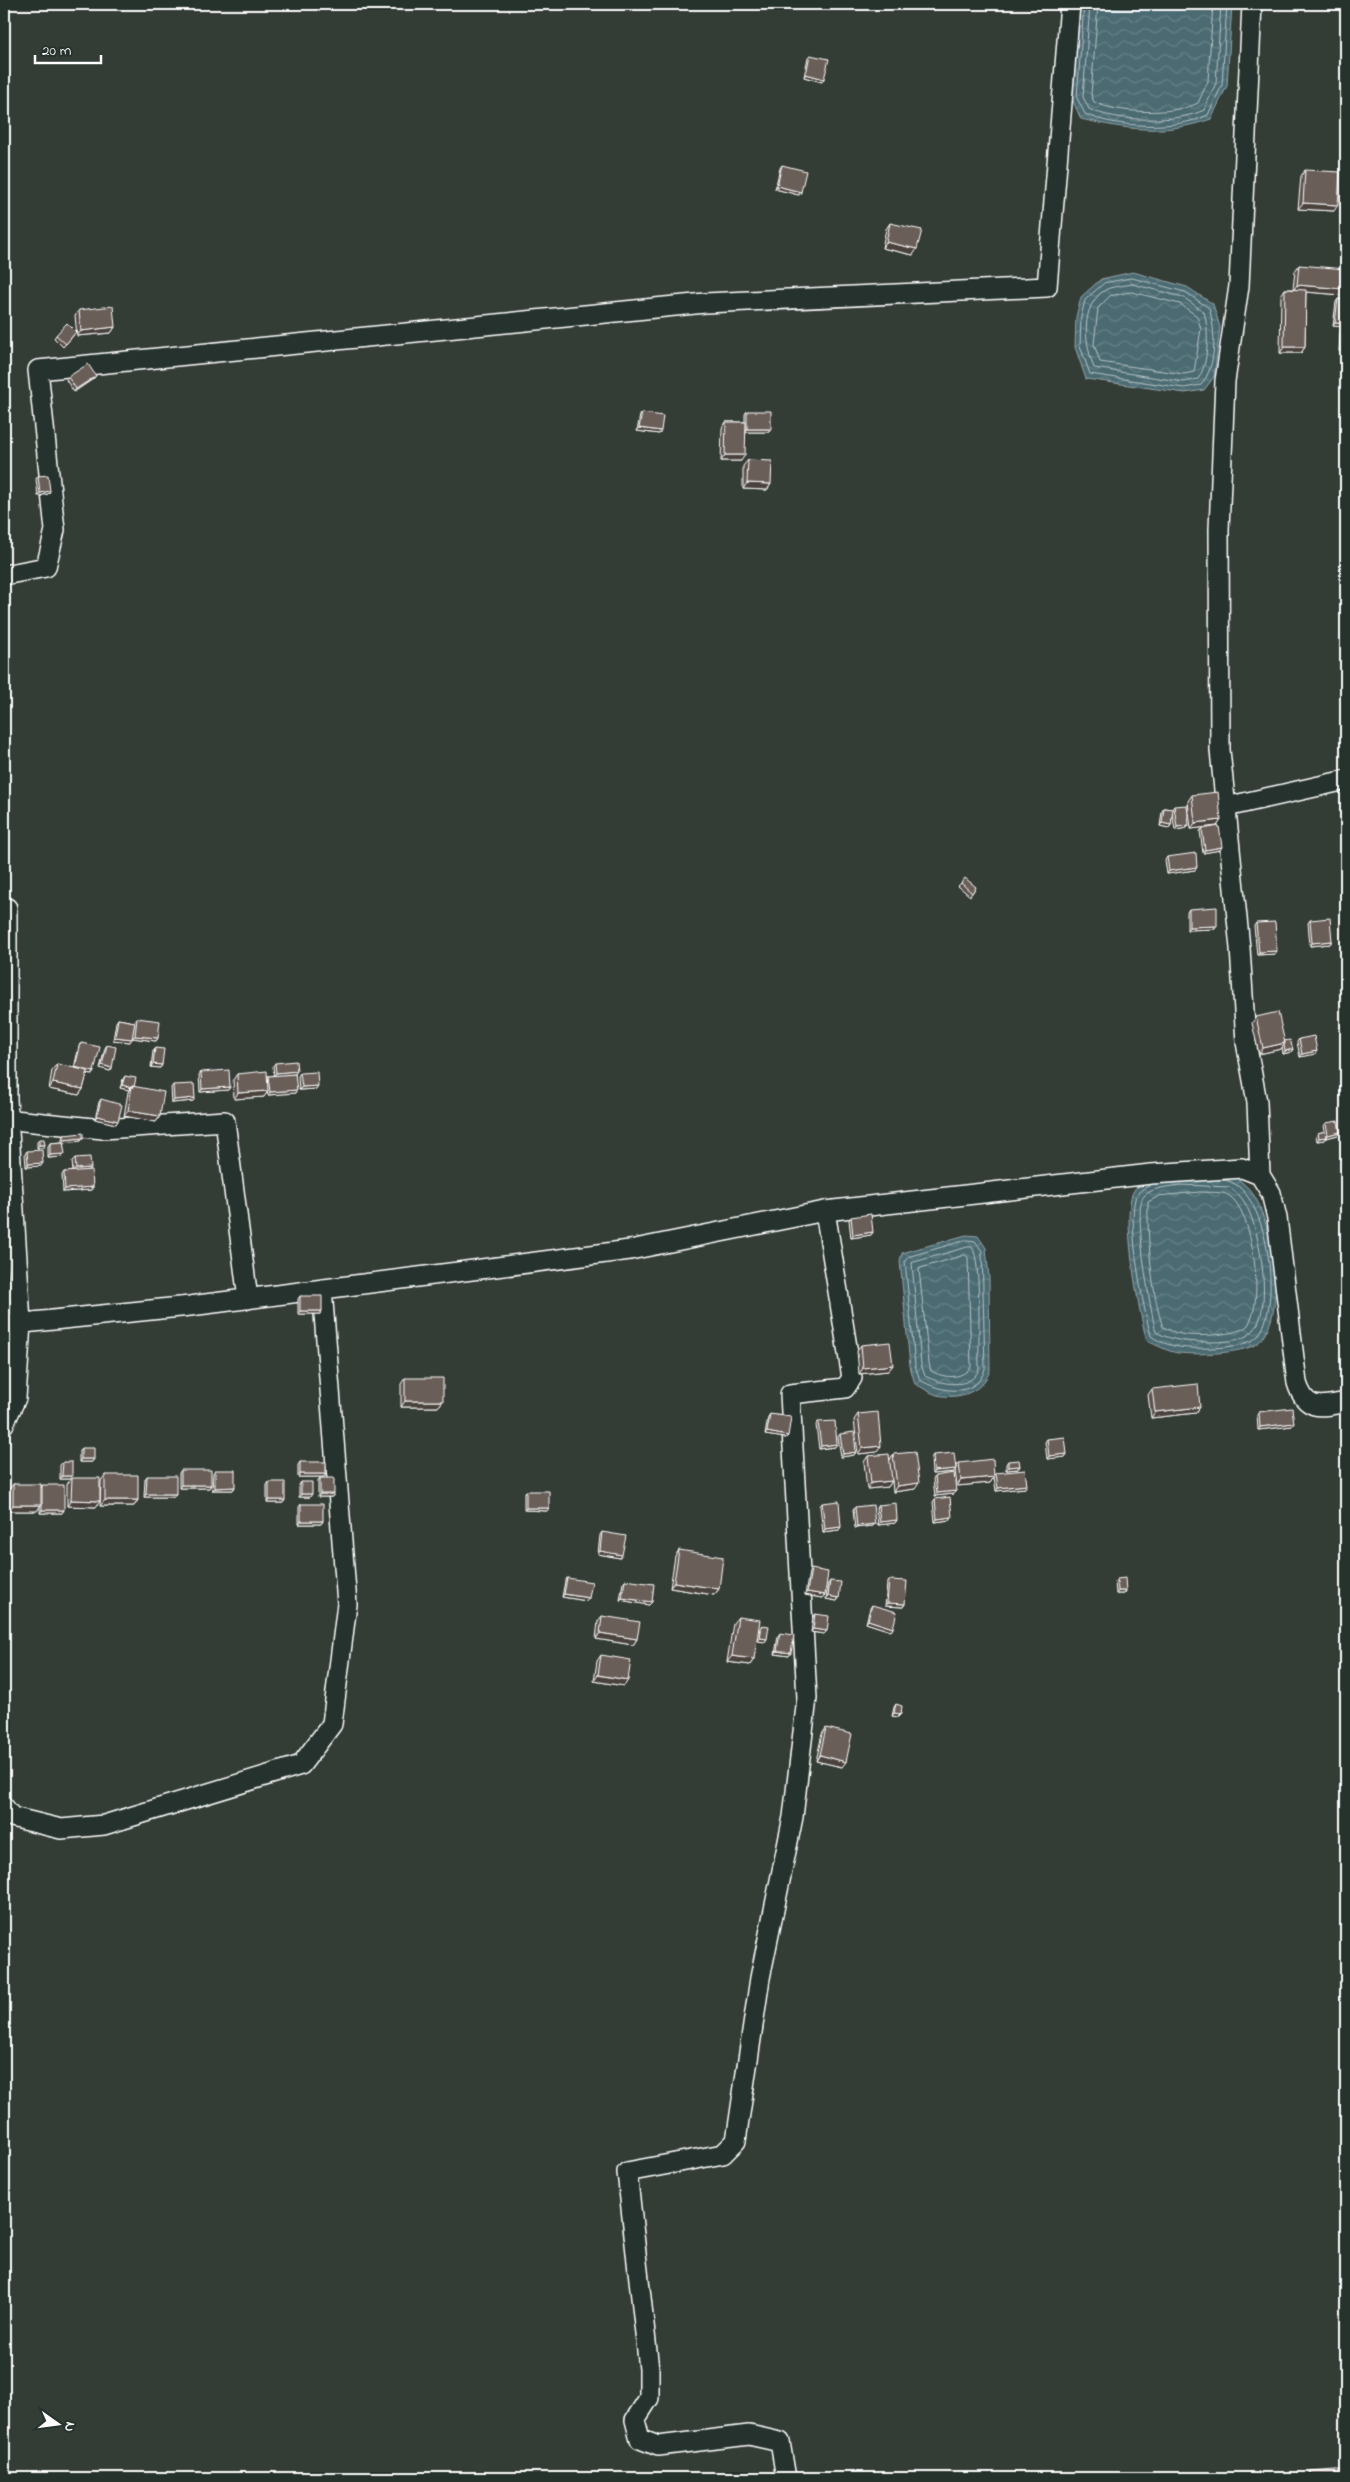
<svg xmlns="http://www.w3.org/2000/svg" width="1350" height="2482" viewBox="0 0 1350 2482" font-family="'Indie Flower',sans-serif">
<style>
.water{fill:url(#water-waves);stroke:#93a6aa}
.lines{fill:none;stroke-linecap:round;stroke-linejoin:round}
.shore{stroke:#b7c4c7;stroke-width:1}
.minor-casing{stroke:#fff;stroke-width:22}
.minor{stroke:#26332d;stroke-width:19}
.wall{fill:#5b514d;stroke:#fff}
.shaded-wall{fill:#4a423e;stroke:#fff}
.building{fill:#6a5e59;stroke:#fff}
</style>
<defs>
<pattern id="water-waves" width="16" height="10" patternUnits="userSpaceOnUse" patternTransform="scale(1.25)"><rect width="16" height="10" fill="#4b6b72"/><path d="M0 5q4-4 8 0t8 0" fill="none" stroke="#668187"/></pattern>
</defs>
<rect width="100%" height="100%" fill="#343c36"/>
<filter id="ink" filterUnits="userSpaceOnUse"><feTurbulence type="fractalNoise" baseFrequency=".02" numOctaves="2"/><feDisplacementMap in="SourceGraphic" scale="10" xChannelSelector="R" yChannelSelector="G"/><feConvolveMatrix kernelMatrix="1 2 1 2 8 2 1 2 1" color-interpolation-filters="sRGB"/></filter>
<g filter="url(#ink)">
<path class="water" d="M 1079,4 L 1232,4 L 1227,86 L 1211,119 C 1165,135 1128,130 1081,119 L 1072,99 Z
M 1133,272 L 1187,287 L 1213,304 L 1220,327 L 1214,377 L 1204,390 L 1185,393 L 1086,379 L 1075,347 L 1076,317 L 1081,297 L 1101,279 Z
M 1235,1176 C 1244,1184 1254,1192 1259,1205 C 1273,1238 1287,1311 1260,1341 C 1249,1354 1196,1355 1179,1353 C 1168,1352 1157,1345 1147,1341 C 1140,1318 1117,1200 1137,1187 C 1159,1172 1207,1177 1235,1176 Z
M 966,1235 L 978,1236 L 986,1248 L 989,1278 L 990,1370 C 983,1392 959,1400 937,1395 C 930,1393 922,1387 915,1384 L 910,1366 L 900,1261 L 902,1253 Z"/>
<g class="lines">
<path class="shore" d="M 1084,4 L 1077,98 L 1085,114 C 1115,128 1178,130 1208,115 L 1222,85 L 1227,4
M 1090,4 L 1083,97 L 1089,109 C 1115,122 1178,123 1204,110 L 1216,83 L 1221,4
M 1098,4 L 1091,95 L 1094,102 C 1117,114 1175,115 1198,103 L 1208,81 L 1213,4
M 1132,278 L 1185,292 L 1209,308 C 1216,331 1217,366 1201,385 L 1184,388 L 1090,374 L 1080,346 L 1081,317 L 1085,300 L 1104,283 Z
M 1132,284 L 1183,297 L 1204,312 C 1209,329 1209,364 1198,379 L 1184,382 L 1094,368 C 1085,343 1079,307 1105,290 C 1112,286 1124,286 1132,284 Z
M 1132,292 L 1180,304 L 1197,316 L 1201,329 L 1194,372 L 1184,374 L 1100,362 L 1094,344 L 1098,308 L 1110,296 Z
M 1151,1185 C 1144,1188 1137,1191 1135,1199 C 1128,1227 1143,1308 1151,1336 C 1168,1348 1189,1349 1209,1348 C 1221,1348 1248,1346 1257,1337 C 1284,1308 1268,1183 1223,1180
M 1180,1185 L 1230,1187 C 1237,1193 1243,1198 1247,1207 C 1260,1231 1274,1312 1252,1332 C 1242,1342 1220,1342 1208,1342 C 1189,1342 1172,1341 1156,1332 C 1151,1314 1132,1206 1144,1196 C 1153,1187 1169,1187 1180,1185 Z
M 1201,1192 C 1208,1193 1221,1191 1228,1195 C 1253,1208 1265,1303 1248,1325 C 1239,1336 1194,1337 1181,1334 C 1175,1333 1168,1329 1163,1327 C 1152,1298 1147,1234 1148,1202 L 1159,1196 Z
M 967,1240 L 975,1241 L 982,1251 L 985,1369 C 976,1399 940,1392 920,1380 L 915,1365 L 905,1261 L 908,1257 Z
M 968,1247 L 972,1247 C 982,1262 978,1346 979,1369 C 971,1391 940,1384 925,1376 L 921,1364 L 912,1263 Z
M 965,1255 L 968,1257 L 971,1367 C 961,1380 944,1378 931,1371 L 929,1363 L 919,1269 Z"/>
<g class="minor-casing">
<path id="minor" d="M 1252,4 L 1239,286 L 1225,381 L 1219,530 L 1220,750 L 1240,948 L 1246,1042 L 1257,1102 L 1260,1175
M 4,575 L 46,567 L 55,530 L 38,370 L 705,303 L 1047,287 L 1070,4
M 1226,807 L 1346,780
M 4,908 L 7,908 L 7,1099 L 21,1323 L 16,1398 L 4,1424
M 4,1119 L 103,1129 L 225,1121 L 248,1299
M 4,1325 L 190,1306 L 630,1250 L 825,1211 L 1151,1174 L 1242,1168 L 1260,1175 L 1271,1193 L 1277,1218 L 1297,1383 C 1306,1412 1321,1407 1346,1402
M 4,1807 L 12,1817 L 61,1829 L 104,1825 L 301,1765 L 332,1724 L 347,1604 L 322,1289
M 786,2478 L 780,2442 L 749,2435 L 658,2446 L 640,2439 L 635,2420 L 649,2398 L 649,2369 L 627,2172 L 723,2154 L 736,2141 L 760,1978 L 793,1817 L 807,1698 L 790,1394 L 845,1388 L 852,1378 L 825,1211"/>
</g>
<use href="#minor" class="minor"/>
</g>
<path class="wall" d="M 810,55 L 822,82 L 804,77 L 808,57 Z
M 782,165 L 801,192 L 799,195 L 775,189 L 780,168 Z
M 1305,170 L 1334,211 L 1298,209 L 1301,176 Z
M 890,223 L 913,255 L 882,248 L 886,229 Z
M 1299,265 L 1342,295 L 1306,292 L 1305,347 L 1301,353 L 1280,353 L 1281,295 L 1285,289 L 1293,289 L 1295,271 Z
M 1338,299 L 1346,300 L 1346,327 L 1333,326 L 1336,302 Z
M 79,310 L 115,327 L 111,333 L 77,336 L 75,316 Z
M 1342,330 L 1346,352 L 1339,351 L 1340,333 Z
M 56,335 L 74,335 L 63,347 L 54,338 Z
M 68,377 L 93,379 L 74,392 L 66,380 Z
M 747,411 L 771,429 L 769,432 L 746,432 L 741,461 L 721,461 L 722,428 L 726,422 L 745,422 L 745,414 Z
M 642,413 L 659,434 L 637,431 L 640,415 Z
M 748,460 L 771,484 L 767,490 L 743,489 L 743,466 Z
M 38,476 L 50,491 L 48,494 L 38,496 L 36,479 Z
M 1192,795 L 1221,820 L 1217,826 L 1191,829 L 1188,801 Z
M 1174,806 L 1187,828 L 1175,830 L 1172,812 L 1171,825 L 1169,828 L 1160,826 L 1162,811 L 1164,808 L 1172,809 Z
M 1202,829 L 1220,850 L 1203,853 L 1200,831 Z
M 1167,857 L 1197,867 L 1195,870 L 1167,874 L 1165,860 Z
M 961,883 L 976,887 L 970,896 L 958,886 Z
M 1189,909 L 1215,929 L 1187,930 L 1187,912 Z
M 1310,920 L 1332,941 L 1330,944 L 1310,946 L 1308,923 Z
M 1256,923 L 1275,954 L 1257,955 L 1254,926 Z
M 1256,1017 L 1293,1049 L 1291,1052 L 1283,1054 L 1282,1047 L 1281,1049 L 1259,1054 L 1252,1023 Z
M 137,1018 L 158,1038 L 156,1041 L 132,1038 L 134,1024 L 130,1042 L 113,1040 L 116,1022 L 118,1019 L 134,1022 Z
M 1299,1039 L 1315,1054 L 1300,1057 L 1297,1042 Z
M 81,1043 L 92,1075 L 87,1074 L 83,1089 L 79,1095 L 49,1089 L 52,1070 L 57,1064 L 74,1068 L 79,1046 Z
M 107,1045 L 112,1068 L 110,1071 L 100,1068 L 105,1048 Z
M 155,1048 L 162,1065 L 160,1068 L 151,1067 L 153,1051 Z
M 275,1063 L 295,1074 L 295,1093 L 268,1095 L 267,1092 L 264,1097 L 234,1099 L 233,1080 L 237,1074 L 267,1077 L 268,1076 L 274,1076 L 273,1066 Z
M 201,1072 L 230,1087 L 228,1090 L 200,1092 L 199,1075 Z
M 300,1073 L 316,1089 L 299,1090 L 298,1076 Z
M 125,1076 L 160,1116 L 156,1122 L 124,1116 L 128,1092 L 129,1090 L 120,1088 L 123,1079 Z
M 173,1085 L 195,1098 L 193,1101 L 172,1103 L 171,1088 Z
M 101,1099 L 116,1124 L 95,1119 L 99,1102 Z
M 1326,1123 L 1340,1132 L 1338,1135 L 1326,1138 L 1324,1140 L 1317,1141 L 1316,1136 L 1318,1133 L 1325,1131 L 1324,1126 Z
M 64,1135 L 83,1138 L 81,1141 L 64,1143 L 62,1157 L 48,1158 L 48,1146 L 50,1143 L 62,1142 L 62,1138 Z
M 39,1139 L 43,1148 L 37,1148 L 37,1142 Z
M 27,1151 L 41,1166 L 26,1167 L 25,1154 Z
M 75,1158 L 89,1170 L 93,1187 L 91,1190 L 63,1192 L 62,1175 L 64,1172 L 73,1172 L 72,1161 Z
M 851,1217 L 873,1232 L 871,1235 L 851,1238 L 849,1220 Z
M 300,1296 L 322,1311 L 320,1314 L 298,1314 L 298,1299 Z
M 861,1345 L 893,1365 L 888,1371 L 859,1374 L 857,1351 Z
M 405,1378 L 443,1401 L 438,1407 L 401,1407 L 401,1384 Z
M 1152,1389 L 1200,1407 L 1196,1413 L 1151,1418 L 1148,1395 Z
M 1259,1412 L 1294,1423 L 1292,1426 L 1258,1430 L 1257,1415 Z
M 770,1414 L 788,1436 L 786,1438 L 765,1435 L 768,1417 Z
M 858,1414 L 877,1452 L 858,1454 L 854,1420 Z
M 818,1422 L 835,1447 L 819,1449 L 816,1425 Z
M 840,1434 L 856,1452 L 854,1455 L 841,1457 L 838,1437 Z
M 1047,1439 L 1067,1454 L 1065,1457 L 1047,1459 L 1045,1442 Z
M 81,1448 L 94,1459 L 92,1462 L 79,1462 L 79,1451 Z
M 893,1454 L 915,1489 L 893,1492 L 892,1481 L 888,1487 L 867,1489 L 864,1462 L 868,1456 L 890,1460 Z
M 933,1455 L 956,1468 L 959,1463 L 994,1475 L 996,1473 L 1025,1488 L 996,1491 L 994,1477 L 990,1483 L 957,1486 L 955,1470 L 954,1472 L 932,1474 L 931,1458 Z
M 1008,1461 L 1020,1466 L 1018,1469 L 1006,1470 L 1006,1464 Z
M 63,1462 L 72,1476 L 70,1479 L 60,1479 L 60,1465 Z
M 300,1462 L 326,1474 L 324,1477 L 298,1477 L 298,1465 Z
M 181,1470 L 211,1485 L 209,1488 L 179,1488 L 179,1473 Z
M 215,1470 L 235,1487 L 233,1490 L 212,1490 L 213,1473 Z
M 105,1475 L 138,1500 L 134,1506 L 100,1506 L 101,1481 Z
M 147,1476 L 174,1497 L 144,1497 L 145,1479 Z
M 935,1476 L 956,1491 L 953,1494 L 935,1496 L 933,1479 Z
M 72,1478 L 96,1507 L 67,1506 L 67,1484 Z
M 320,1478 L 334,1494 L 332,1497 L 318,1497 L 318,1481 Z
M 269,1482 L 285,1500 L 283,1503 L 267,1503 L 267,1485 Z
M 301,1482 L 310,1497 L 299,1497 L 299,1485 Z
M 13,1484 L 41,1488 L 42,1485 L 64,1510 L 62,1513 L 40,1513 L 40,1506 L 37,1511 L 9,1511 L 9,1489 Z
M 526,1491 L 547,1511 L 524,1510 L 524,1494 Z
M 935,1499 L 950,1520 L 935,1522 L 933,1502 Z
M 822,1503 L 839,1530 L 823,1532 L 820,1506 Z
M 301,1504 L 323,1521 L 321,1524 L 299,1524 L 299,1507 Z
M 878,1505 L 897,1520 L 895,1523 L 878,1525 L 876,1508 Z
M 855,1507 L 875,1524 L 873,1526 L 855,1528 L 853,1510 Z
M 602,1532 L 620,1558 L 598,1554 L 600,1535 Z
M 679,1550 L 719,1589 L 714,1595 L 670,1588 L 675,1556 Z
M 811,1569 L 822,1598 L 805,1595 L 809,1572 Z
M 567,1578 L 589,1598 L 587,1601 L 562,1597 L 565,1581 Z
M 1117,1579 L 1126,1591 L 1124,1594 L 1116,1594 L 1115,1582 Z
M 625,1580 L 652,1602 L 649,1605 L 620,1600 L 623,1582 Z
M 889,1580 L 905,1604 L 903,1607 L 885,1606 L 887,1583 Z
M 830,1581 L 839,1598 L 837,1601 L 826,1599 L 828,1584 Z
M 872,1605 L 893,1628 L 891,1631 L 866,1623 L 870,1608 Z
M 815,1614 L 824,1634 L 811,1632 L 813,1617 Z
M 602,1616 L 637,1639 L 633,1645 L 596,1639 L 598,1621 Z
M 738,1617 L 754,1659 L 750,1665 L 727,1662 L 733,1623 Z
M 762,1625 L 765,1642 L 758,1641 L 760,1628 Z
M 780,1633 L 789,1656 L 775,1654 L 778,1636 Z
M 601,1655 L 628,1680 L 624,1686 L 594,1681 L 597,1661 Z
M 896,1704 L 901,1714 L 898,1717 L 892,1716 L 894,1707 Z
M 826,1728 L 842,1767 L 816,1761 L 822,1734 Z
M 1311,2472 L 1346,2478 L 1307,2478 Z"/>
<path class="shaded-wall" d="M 806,74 L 824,79 L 822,82 L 804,77 Z
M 777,186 L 801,192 L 799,195 L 775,189 Z
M 1303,203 L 1338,205 L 1334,211 L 1298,209 Z
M 886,242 L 917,249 L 913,255 L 882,248 Z
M 1297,285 L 1346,289 L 1342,295 L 1293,291 Z
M 1335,323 L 1346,324 L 1346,327 L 1333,326 Z
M 115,327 L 111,333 L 77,336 L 81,331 Z
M 1284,347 L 1305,347 L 1301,353 L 1280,353 Z
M 1341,348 L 1346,349 L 1346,352 L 1339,351 Z
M 96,376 L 93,379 L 74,392 L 76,389 Z
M 639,428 L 661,431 L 659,434 L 637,431 Z
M 747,429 L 771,429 L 769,432 L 745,432 Z
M 725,455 L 745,455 L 741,461 L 721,461 Z
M 747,483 L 771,484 L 767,490 L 743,489 Z
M 50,491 L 48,494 L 38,496 L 40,493 Z
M 1221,820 L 1217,826 L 1191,829 L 1195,823 Z
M 1162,823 L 1171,825 L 1169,828 L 1160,826 Z
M 1189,825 L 1187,828 L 1175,830 L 1177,827 Z
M 1222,847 L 1220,850 L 1203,853 L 1205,850 Z
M 1197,867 L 1195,870 L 1167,874 L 1169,871 Z
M 1217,926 L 1215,929 L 1187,930 L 1189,927 Z
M 1332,941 L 1330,944 L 1310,946 L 1312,943 Z
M 1277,951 L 1275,954 L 1257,955 L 1259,952 Z
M 135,1036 L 158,1038 L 156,1041 L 132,1038 Z
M 115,1037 L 132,1039 L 130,1042 L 113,1040 Z
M 1285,1043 L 1281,1049 L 1259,1054 L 1263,1048 Z
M 1293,1049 L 1291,1052 L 1283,1054 L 1285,1051 Z
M 1317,1051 L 1315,1054 L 1300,1057 L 1302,1054 Z
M 153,1064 L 162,1065 L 160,1068 L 151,1067 Z
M 102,1065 L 112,1068 L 110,1071 L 100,1068 Z
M 75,1067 L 94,1072 L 92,1075 L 73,1070 Z
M 297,1071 L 295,1074 L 274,1076 L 276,1073 Z
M 53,1083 L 83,1089 L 79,1095 L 49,1089 Z
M 122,1085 L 131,1088 L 129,1090 L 120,1088 Z
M 318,1086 L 316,1089 L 299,1090 L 302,1087 Z
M 230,1087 L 228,1090 L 200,1092 L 202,1089 Z
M 297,1090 L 295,1093 L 268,1095 L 270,1092 Z
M 268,1091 L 264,1097 L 234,1099 L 238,1093 Z
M 195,1098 L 193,1101 L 172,1103 L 174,1100 Z
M 128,1111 L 160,1116 L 156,1122 L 124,1116 Z
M 97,1116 L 118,1121 L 116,1124 L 95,1119 Z
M 1340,1132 L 1338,1135 L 1326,1138 L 1328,1135 Z
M 1326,1137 L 1324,1140 L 1317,1141 L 1319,1138 Z
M 83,1138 L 81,1141 L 62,1143 L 64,1140 Z
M 39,1145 L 45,1145 L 43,1148 L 37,1148 Z
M 65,1154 L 62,1157 L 48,1158 L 50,1155 Z
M 43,1163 L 41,1166 L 26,1167 L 28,1164 Z
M 91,1168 L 89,1171 L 73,1172 L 76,1169 Z
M 93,1187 L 91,1190 L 63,1192 L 65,1189 Z
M 873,1232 L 871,1235 L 851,1238 L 853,1235 Z
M 300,1311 L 322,1311 L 320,1314 L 298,1314 Z
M 893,1365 L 888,1371 L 859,1374 L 863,1368 Z
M 405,1401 L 443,1401 L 438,1407 L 401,1407 Z
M 1200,1407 L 1196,1413 L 1151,1418 L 1155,1412 Z
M 1294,1423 L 1292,1426 L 1258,1430 L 1260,1427 Z
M 767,1432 L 788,1436 L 786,1438 L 765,1435 Z
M 837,1444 L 835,1447 L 819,1449 L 821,1446 Z
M 881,1446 L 877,1452 L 858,1454 L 862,1448 Z
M 856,1452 L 854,1455 L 841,1457 L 843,1454 Z
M 1067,1454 L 1065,1457 L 1047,1459 L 1049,1456 Z
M 81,1459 L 94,1459 L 92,1462 L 79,1462 Z
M 1020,1466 L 1018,1469 L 1006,1470 L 1008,1467 Z
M 956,1469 L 954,1472 L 932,1474 L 934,1471 Z
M 300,1474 L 326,1474 L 324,1477 L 298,1477 Z
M 62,1476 L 72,1476 L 70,1479 L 60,1479 Z
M 994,1477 L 990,1483 L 957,1486 L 961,1480 Z
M 892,1481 L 888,1487 L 867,1489 L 871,1483 Z
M 919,1483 L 915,1489 L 893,1492 L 897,1486 Z
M 181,1485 L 211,1485 L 209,1488 L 179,1488 Z
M 1027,1485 L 1025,1488 L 996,1491 L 998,1488 Z
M 235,1487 L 233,1490 L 212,1490 L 215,1488 Z
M 956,1491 L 953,1494 L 935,1496 L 937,1493 Z
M 146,1494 L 176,1494 L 174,1497 L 144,1497 Z
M 301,1494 L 312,1494 L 310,1497 L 299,1497 Z
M 320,1494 L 334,1494 L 332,1497 L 318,1497 Z
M 71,1500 L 100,1501 L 96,1507 L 67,1506 Z
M 105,1500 L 138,1500 L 134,1506 L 100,1506 Z
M 269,1500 L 285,1500 L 283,1503 L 267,1503 Z
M 13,1505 L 41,1505 L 37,1511 L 9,1511 Z
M 526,1508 L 549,1508 L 547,1511 L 524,1510 Z
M 42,1510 L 64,1510 L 62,1513 L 40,1513 Z
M 952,1517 L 950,1520 L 935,1522 L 937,1519 Z
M 897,1520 L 895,1523 L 878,1525 L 880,1522 Z
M 301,1521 L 323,1521 L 321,1524 L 299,1524 Z
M 875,1524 L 873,1526 L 855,1528 L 857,1526 Z
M 841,1527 L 839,1530 L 823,1532 L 825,1529 Z
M 600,1551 L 622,1555 L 620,1558 L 598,1554 Z
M 674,1582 L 719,1589 L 714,1595 L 670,1588 Z
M 1118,1591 L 1126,1591 L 1124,1594 L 1116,1594 Z
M 807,1592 L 825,1595 L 822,1598 L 805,1595 Z
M 564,1594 L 589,1598 L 587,1601 L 562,1597 Z
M 828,1596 L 839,1598 L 837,1601 L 826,1599 Z
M 622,1598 L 652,1602 L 649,1605 L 620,1600 Z
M 887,1603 L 905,1604 L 903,1607 L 885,1606 Z
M 868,1620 L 893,1628 L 891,1631 L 866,1623 Z
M 813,1629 L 827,1631 L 824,1634 L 811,1632 Z
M 600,1633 L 637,1639 L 633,1645 L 596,1639 Z
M 760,1638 L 767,1639 L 765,1642 L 758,1641 Z
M 777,1651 L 791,1653 L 789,1656 L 775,1654 Z
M 732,1656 L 754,1659 L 750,1665 L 727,1662 Z
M 598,1675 L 628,1680 L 624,1686 L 594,1681 Z
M 894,1713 L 901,1714 L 898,1717 L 892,1716 Z
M 820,1755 L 846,1762 L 842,1767 L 816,1761 Z"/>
<path class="building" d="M 810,55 L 829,59 L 824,79 L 806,74 Z
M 782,165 L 806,171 L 801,192 L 777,186 Z
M 1305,170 L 1340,172 L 1338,205 L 1303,203 Z
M 890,223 L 922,230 L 917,249 L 886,242 Z
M 1299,265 L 1346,269 L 1346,289 L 1297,285 Z
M 1285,289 L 1306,290 L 1305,347 L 1284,347 Z
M 1338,299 L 1346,300 L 1346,324 L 1335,323 Z
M 113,306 L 115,327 L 81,331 L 79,310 Z
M 67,323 L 76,332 L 66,344 L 56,335 Z
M 1342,330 L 1346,331 L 1346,349 L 1341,348 Z
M 88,364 L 96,376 L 76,389 L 68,377 Z
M 747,411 L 771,411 L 771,429 L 747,429 Z
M 642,413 L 663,416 L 661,431 L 639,428 Z
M 726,422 L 746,422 L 745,455 L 725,455 Z
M 748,460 L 772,461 L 771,484 L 747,483 Z
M 48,475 L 50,491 L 40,493 L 38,476 Z
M 1218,792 L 1221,820 L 1195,823 L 1192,795 Z
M 1187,805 L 1189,825 L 1177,827 L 1174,806 Z
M 1164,808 L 1173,809 L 1171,825 L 1162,823 Z
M 1219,826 L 1222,847 L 1205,850 L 1202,829 Z
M 1196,853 L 1197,867 L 1169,871 L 1167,857 Z
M 965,878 L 976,887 L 972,893 L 961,883 Z
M 1217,907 L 1217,926 L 1189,927 L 1189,909 Z
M 1330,918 L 1332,941 L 1312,943 L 1310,920 Z
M 1275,922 L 1277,951 L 1259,952 L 1256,923 Z
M 1278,1012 L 1285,1043 L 1263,1048 L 1256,1017 Z
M 137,1018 L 160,1021 L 158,1038 L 135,1036 Z
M 118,1019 L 135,1022 L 132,1039 L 115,1037 Z
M 1314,1036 L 1317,1051 L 1302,1054 L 1299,1039 Z
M 1290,1040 L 1293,1049 L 1285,1051 L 1284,1045 L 1285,1043 L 1284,1041 Z
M 81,1043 L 100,1047 L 94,1072 L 75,1067 Z
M 107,1045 L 116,1047 L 112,1068 L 102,1065 Z
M 155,1048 L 164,1049 L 162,1065 L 153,1064 Z
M 296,1061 L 297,1071 L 276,1073 L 275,1063 Z
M 57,1064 L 88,1071 L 83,1089 L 53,1083 Z
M 229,1070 L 230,1087 L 202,1089 L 201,1072 Z
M 267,1071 L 268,1091 L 238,1093 L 237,1074 Z
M 317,1072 L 318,1086 L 302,1087 L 300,1073 Z
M 295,1074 L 297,1090 L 270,1092 L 268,1076 Z
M 125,1076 L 136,1078 L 134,1087 L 132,1086 L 132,1088 L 122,1085 Z
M 194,1084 L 195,1098 L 174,1100 L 173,1085 Z
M 132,1086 L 164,1092 L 160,1116 L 128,1111 Z
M 101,1099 L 122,1105 L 118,1121 L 97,1116 Z
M 1338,1121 L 1340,1132 L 1328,1135 L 1326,1123 Z
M 1325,1131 L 1326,1137 L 1319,1138 L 1318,1133 Z
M 83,1133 L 83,1138 L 64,1140 L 64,1135 Z
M 39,1139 L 44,1139 L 45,1145 L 39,1145 Z
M 63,1142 L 65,1154 L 50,1155 L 50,1143 Z
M 42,1150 L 43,1163 L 28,1164 L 27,1151 Z
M 90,1157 L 91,1168 L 76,1169 L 75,1158 Z
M 92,1170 L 93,1187 L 65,1189 L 64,1172 Z
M 871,1214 L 873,1232 L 853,1235 L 851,1217 Z
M 300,1296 L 322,1296 L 322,1311 L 300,1311 Z
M 890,1342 L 893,1365 L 863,1368 L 861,1345 Z
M 405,1378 L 443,1378 L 443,1401 L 405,1401 Z
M 1198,1384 L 1200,1407 L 1155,1412 L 1152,1389 Z
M 1292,1408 L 1294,1423 L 1260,1427 L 1259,1412 Z
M 878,1412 L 881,1446 L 862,1448 L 858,1414 Z
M 770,1414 L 791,1417 L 788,1436 L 767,1432 Z
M 835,1421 L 837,1444 L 821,1446 L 818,1422 Z
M 854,1432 L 856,1452 L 843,1454 L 840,1434 Z
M 1065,1437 L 1067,1454 L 1049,1456 L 1047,1439 Z
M 81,1448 L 94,1448 L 94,1459 L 81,1459 Z
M 915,1452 L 919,1483 L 897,1486 L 893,1454 Z
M 954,1453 L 956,1469 L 934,1471 L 933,1455 Z
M 889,1454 L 892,1481 L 871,1483 L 868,1456 Z
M 993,1459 L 994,1477 L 961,1480 L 959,1463 Z
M 1019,1460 L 1020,1466 L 1008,1467 L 1008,1461 Z
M 63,1462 L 72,1462 L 72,1476 L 62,1476 Z
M 300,1462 L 326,1462 L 326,1474 L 300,1474 Z
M 181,1470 L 211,1470 L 211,1485 L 181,1485 Z
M 215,1470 L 235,1470 L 235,1487 L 215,1488 Z
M 1025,1470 L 1027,1485 L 998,1488 L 996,1473 Z
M 954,1473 L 956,1491 L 937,1493 L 935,1476 Z
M 105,1475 L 138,1475 L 138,1500 L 105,1500 Z
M 147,1476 L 176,1476 L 176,1494 L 146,1494 Z
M 72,1478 L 100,1478 L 100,1501 L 71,1500 Z
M 320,1478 L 334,1478 L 334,1494 L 320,1494 Z
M 269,1482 L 285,1482 L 285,1500 L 269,1500 Z
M 301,1482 L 312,1482 L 312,1494 L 301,1494 Z
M 13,1484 L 41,1484 L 41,1505 L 13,1505 Z
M 42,1485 L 64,1485 L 64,1510 L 42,1510 Z
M 4,1487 L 7,1487 L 7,1506 L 4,1506 Z
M 526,1491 L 549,1491 L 549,1508 L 526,1508 Z
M 950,1497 L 952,1517 L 937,1519 L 935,1499 Z
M 839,1501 L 841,1527 L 825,1529 L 822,1503 Z
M 896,1503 L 897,1520 L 880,1522 L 878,1505 Z
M 301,1504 L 323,1504 L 323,1521 L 301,1521 Z
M 873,1505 L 875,1524 L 857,1526 L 855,1507 Z
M 602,1532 L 626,1536 L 622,1555 L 600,1551 Z
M 679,1550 L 723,1557 L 719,1589 L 674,1582 Z
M 811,1569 L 828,1572 L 825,1595 L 807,1592 Z
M 567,1578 L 592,1582 L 589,1598 L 564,1594 Z
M 1125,1578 L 1126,1591 L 1118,1591 L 1117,1579 Z
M 625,1580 L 654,1584 L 652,1602 L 622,1598 Z
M 889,1580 L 907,1581 L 905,1604 L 887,1603 Z
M 830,1581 L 841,1582 L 839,1598 L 828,1596 Z
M 872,1605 L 897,1612 L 893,1628 L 868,1620 Z
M 815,1614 L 829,1616 L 827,1631 L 813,1629 Z
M 602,1616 L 640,1622 L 637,1639 L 600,1633 Z
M 738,1617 L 760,1620 L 754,1659 L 732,1656 Z
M 762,1625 L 769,1626 L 767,1639 L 760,1638 Z
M 780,1633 L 794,1635 L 791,1653 L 777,1651 Z
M 601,1655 L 631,1660 L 628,1680 L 598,1675 Z
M 896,1704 L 902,1706 L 901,1714 L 894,1713 Z
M 826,1728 L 852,1734 L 846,1762 L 820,1755 Z
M 1346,2469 L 1346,2478 L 1312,2478 L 1311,2472 Z"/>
</g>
<rect width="1350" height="2482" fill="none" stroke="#26332d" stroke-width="20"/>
<rect x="10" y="10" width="1330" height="2462" fill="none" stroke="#fff" stroke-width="2" filter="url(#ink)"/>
<g transform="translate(58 2424) rotate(104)" stroke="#26332d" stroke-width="4" paint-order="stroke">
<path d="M0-4L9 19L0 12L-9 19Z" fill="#ffffff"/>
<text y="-8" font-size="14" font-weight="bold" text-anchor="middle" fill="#ffffff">N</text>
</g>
<path d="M35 55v8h66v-8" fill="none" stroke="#ffffff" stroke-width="2.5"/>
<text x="42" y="55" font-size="15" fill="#ffffff" stroke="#26332d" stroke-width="4" paint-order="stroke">20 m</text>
</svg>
